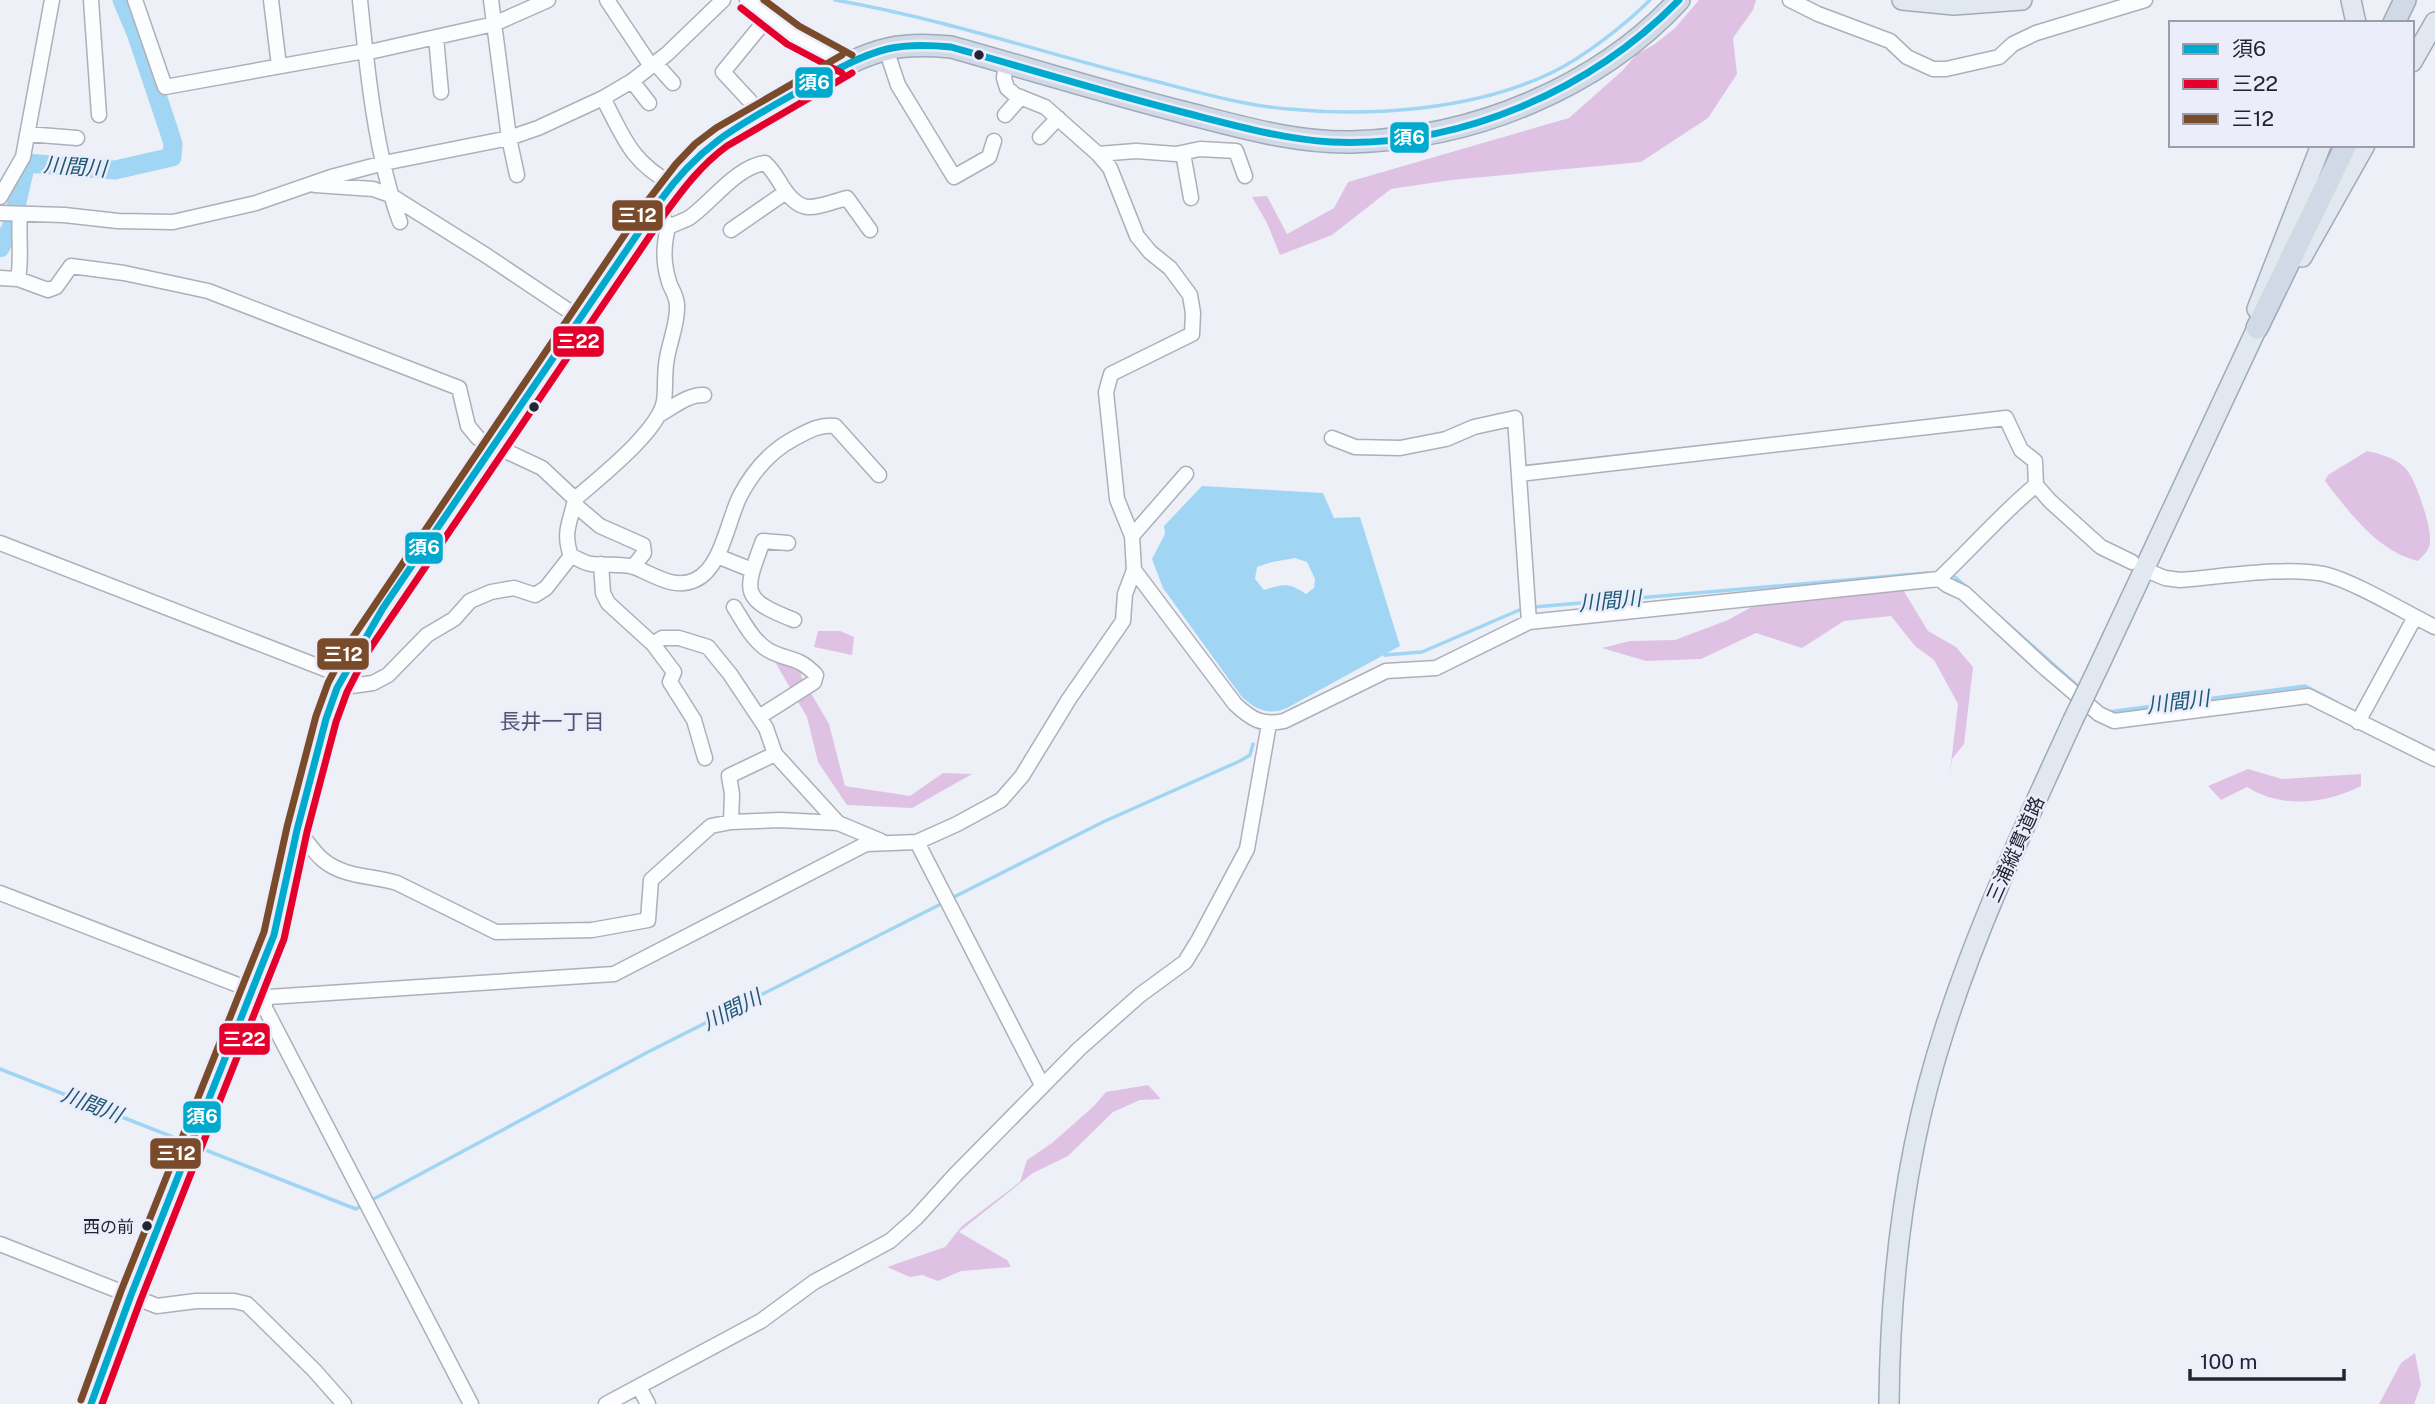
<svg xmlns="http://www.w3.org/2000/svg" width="2435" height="1404" viewBox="0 0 2435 1404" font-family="'Public Sans','Noto Sans JP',sans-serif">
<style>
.forest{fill:#dfc2e3}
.water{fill:#a0d5f4;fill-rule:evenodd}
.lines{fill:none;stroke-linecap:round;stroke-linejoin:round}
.stream{stroke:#a0d5f4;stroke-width:3.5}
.river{stroke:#a0d5f4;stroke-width:19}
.minor-casing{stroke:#aeafb9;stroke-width:17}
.major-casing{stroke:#a0aab9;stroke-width:22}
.highway-casing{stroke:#a0aab9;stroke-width:24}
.minor{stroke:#fcfdfe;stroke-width:14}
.major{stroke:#e2e8ef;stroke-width:19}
.highway{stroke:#d0d9e5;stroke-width:21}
.major-bridge-casing{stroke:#a0aab9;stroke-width:22;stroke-linecap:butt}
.major-bridge{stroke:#e2e8ef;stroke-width:19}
.bus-1-casing{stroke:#ebedfb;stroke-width:12}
.bus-2-casing{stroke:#ebedfb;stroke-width:12}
.bus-3-casing{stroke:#ebedfb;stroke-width:12}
.bus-1{stroke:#00a9ce;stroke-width:7}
.bus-2{stroke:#e4002b;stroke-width:7}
.bus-3{stroke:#7a4b2a;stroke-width:7}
.bus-dot{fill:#242532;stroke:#ebedfb;stroke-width:2.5}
.labels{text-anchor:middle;stroke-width:5;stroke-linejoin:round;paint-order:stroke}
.bus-label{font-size:17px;fill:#242532;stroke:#ebedfb;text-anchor:end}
.street-label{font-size:19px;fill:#242532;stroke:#ebedfb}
.water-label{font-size:21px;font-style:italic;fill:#1d5874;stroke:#ebedfb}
.neighbourhood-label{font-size:21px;fill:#525572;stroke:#ebedfb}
.line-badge{stroke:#ebedfb;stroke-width:2.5}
.badge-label{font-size:19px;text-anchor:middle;font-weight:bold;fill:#fff}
</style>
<rect width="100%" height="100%" fill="#eef0f8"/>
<path class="forest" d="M 1699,0 L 1756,0 L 1753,10 L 1733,38 L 1737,74 L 1708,118 L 1641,162 L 1451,180 L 1391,189 L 1332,235 L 1280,255 L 1267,223 L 1252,197 L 1267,196 L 1287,234 L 1334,208 L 1348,182 L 1569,118 L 1622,71 L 1637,54 L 1655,44 L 1675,28 Z
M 2367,451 C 2381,454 2397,458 2407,470 C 2416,481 2430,523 2430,538 C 2431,549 2425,554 2418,561 C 2377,551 2350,513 2325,481 L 2328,475 Z
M 1867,587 L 1902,588 L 1928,631 L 1956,647 L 1973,667 L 1964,744 L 1952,759 L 1949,780 L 1958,704 L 1934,660 L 1915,646 L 1891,616 L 1844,621 L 1802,648 L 1756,633 L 1701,659 L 1646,661 L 1602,648 L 1630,641 L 1675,640 L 1728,620 L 1757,604 L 1811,600 Z
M 818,631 L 840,631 L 854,637 L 852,655 L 814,647 Z
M 771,655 L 802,668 L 801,676 L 829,724 L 845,786 L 910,796 L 943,773 L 972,774 L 912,808 L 847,805 L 818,762 L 807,717 Z
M 2248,769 L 2282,779 L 2361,774 L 2361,786 C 2325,804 2282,809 2247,787 L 2221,800 L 2208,786 Z
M 1148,1085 L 1161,1099 L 1140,1100 L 1113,1112 L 1068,1156 L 1033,1173 L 959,1232 L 1007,1260 L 1011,1267 L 961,1271 L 938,1281 L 922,1275 L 910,1277 L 887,1267 L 945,1247 L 962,1226 L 1020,1182 L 1027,1160 L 1052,1143 L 1094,1106 L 1106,1092 Z
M 2415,1353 L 2421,1385 L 2414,1404 L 2379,1404 L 2401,1363 Z"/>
<path class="water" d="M 1202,486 L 1323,493 L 1334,518 L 1360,517 L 1400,646 L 1287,708 C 1269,716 1256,710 1241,696 L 1163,588 L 1152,559 L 1165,534 L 1164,526 ZM 1295,558 L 1307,562 L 1315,579 L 1314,588 L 1306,594 C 1288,582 1284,584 1264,590 L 1255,579 L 1257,567 L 1272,562 Z"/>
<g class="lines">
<path class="stream" d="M 835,0 C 939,18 1041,52 1143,78 C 1191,90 1239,105 1288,109 C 1373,117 1476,110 1553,72 C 1584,57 1626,24 1650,0
M 1955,577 L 2081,689
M 1534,607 L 1927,573
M 1385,655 L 1422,652 L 1524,608
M 2108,712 L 2305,686 L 2336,702
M 950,899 L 1103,822 L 1240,761 L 1250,755 L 1253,744
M 0,1069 L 183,1141
M 203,1149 L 356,1209 L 364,1204
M 370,1201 L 646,1053 L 943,903"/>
<path class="river" d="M 0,248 L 11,228 L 26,163 L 115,170 L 172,157 L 173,144 L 168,128 L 136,33 L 122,0"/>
<g class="minor-casing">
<path id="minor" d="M 91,0 L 99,115
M 135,0 L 165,87 L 365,51
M 271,0 L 279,66
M 360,0 C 367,70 376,157 400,222
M 491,0 L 509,138 L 517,175
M 607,0 L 651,66
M 747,0 L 793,35 L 847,64
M 1790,0 L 1818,14 L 1890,41 L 1907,57 L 1933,69 L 1946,69 L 1999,57 L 2013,44 L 2036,33 L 2145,0
M 436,37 L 441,92
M 886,49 L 898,85 L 954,177 L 989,157 L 994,141
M 365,53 L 494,24 L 548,0
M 655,63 L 673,83
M 1006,63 L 1004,78 L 1007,88 L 1015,95 L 1045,107 L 1098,154 L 1110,168 L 1137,236 L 1150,252 L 1170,268 L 1190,295 L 1193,313 L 1192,334 L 1111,374 L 1106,392 L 1117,499 L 1132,536
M 632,81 L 649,103
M 761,113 L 723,72 L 769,16
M 1005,115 L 1021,97
M 27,134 L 77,138
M 1040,137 L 1058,118
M 1183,153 L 1191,198
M 1098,154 L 1136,151 L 1176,154 L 1200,149 L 1236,151 L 1245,176
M 672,184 C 631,162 624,138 603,98 L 632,81 L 667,54 L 723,0
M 315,185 L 373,189 L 390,195 L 487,256 L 581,319
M 0,197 L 23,157 L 52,0
M 0,213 L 64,215 L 118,221 L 173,222 L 256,203 L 331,177 L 384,163 L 509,138 L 538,128 L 603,98
M 668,227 C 675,224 683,221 689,218 C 712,202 736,167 765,163 C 773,170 777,178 782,186 C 802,218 816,206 847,198 L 870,230
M 731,230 L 786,192
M 0,278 L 18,279 L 48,290 L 56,287 L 71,266 L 124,273 L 208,291 L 459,388 L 468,426 L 478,438 L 542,468 L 575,499 C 571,522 562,531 571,556 C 577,558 584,563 591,564 C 604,566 621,563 634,567 C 653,574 673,590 695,580 C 722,568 728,519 740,496 C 753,471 770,451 795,438 C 808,431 820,424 835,426 L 879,475
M 18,279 C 22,258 18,236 20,214
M 659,415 C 672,408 688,394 704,395
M 1332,438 L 1355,447 L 1400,448 L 1446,439 L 1474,427 L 1515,418 L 1529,622
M 1519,474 L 2006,418 L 2021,450 L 2035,461 L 2036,485 L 2050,501 L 2101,547 L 2132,562
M 575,499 C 600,477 659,431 664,401 C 666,387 664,372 667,358 C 670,340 678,323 677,305 C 677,298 673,291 670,285 C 663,264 663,248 668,227 L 661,213 L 655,209
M 574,504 L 600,526 L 643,545 L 644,553 L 633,567
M 0,543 L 343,676
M 788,543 L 763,541 C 744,592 740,599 794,620
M 717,556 L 752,570
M 601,564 L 603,593 L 608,603 L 653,644 L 674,672 L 670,682 L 694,720 L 705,758
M 1134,570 L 1235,704 C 1251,719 1262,726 1284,721 L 1386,671 L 1436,668 L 1529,622 L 1939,579 C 1972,548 2001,514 2036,485
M 2153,573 L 2165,578 L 2180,580 C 2221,577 2285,566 2324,574 C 2356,582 2404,612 2435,627
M 1939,579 L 1947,585 L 1964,593 L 2045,668 L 2099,714 L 2114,721 L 2308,696 L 2435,759
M 734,607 C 743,621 753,641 768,650 C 787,661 797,655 816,675 L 814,682 L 759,717
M 653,644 L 662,638 L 679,638 L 708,647 L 730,674 L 766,728 L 775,754 L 838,823
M 337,688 L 373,683 L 388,675 L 427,635 L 454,619 L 470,601 L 491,592 L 514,588 L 535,595 L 546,588 L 571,556
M 2358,722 L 2415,617
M 731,822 L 732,794 L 729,776 L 775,754
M 297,830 C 306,839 313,852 323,860 C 345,878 372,875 397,883 L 496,932 L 592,930 L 648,920 L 651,880 L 711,826 L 731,822 L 780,820 L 838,823 L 881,841
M 917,842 L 1042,1085
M 0,893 L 269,997 L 614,974 L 866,844 L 917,842 L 957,824 L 1001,800 L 1022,776 L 1069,699 L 1123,621 L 1125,594 L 1134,570 L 1132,536 L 1186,474
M 265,995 L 265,1008 L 471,1404
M 0,1244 L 157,1306 L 196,1301 L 234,1301 L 247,1304 L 314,1370 L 344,1404
M 639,1387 L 648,1404
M 606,1404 L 761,1321 L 814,1282 L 890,1241 L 916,1218 L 954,1176 L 1079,1049 L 1140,995 L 1185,962 L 1198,941 L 1247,849 L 1269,724"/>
</g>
<g class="major-casing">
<path id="major" d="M 1902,0 L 1954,5 L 2022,0
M 2351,0 L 2356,23
M 2412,62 L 2435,22
M 2302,257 L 2365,145
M 2257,309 L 2321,145
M 2098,668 L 2257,328
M 1889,1404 C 1890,1276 1905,1150 1945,1028 C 1979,922 2027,821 2073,720"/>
</g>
<g class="highway-casing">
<path id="highway" d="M 2394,23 L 2405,0
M 2257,328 L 2346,145
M 91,1404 L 131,1295 L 274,935 L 297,830 L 326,719 L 337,688 L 358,648 L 383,608 L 655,209 C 669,189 683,168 702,152 C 729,129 762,112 792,95 C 823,78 853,57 888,49 C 909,44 930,45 951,47 C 1030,69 1107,93 1186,113 C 1241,127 1295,143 1352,142 C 1415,140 1475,127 1532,102 C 1586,79 1639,44 1679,0"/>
</g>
<use href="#minor" class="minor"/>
<use href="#major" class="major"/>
<use href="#highway" class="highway"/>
<g class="major-bridge-casing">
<path id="major-bridge" d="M 2073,720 L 2098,668"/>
</g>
<use href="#major-bridge" class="major-bridge"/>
<g class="bus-1-casing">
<path id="bus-1" d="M 91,1404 L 131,1295 L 274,935 L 297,830 L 326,719 L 337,688 L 383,608 L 660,201 C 701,143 741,124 801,90 C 829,74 856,57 887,49 C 908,44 930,45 951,47 C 1029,69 1107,93 1186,113 C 1233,125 1282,139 1331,142 C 1459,148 1590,91 1679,0"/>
</g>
<g class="bus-2-casing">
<path id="bus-2" d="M 741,8 L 787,44 L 842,73
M 102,1404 L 141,1299 L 284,939 L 307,832 L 336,722 L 347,692 L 367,653 L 664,215 C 683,189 701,165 727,146 L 852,73"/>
</g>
<g class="bus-3-casing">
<path id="bus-3" d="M 764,0 L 799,26 L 852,55
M 81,1400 L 121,1291 L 264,932 L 287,827 L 316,716 L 328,683 L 349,643 L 646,203 L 676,164 L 695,144 L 716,128 L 842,55"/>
</g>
<use href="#bus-1" class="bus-1"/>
<use href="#bus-2" class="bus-2"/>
<use href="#bus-3" class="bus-3"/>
</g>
<g class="bus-dot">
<circle cx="979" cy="55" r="6"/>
<circle cx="534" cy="407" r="6"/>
<circle cx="147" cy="1226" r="6"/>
</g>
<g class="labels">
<g class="bus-label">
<text x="134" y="1233">西の前</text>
</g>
<g class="street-label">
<text transform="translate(2015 849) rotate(-66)" y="7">三浦縦貫道路</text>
</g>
<g class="water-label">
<text transform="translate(75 167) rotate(4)" y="7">川間川</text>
<text transform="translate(1610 601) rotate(-5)" y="7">川間川</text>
<text transform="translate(2178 702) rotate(-7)" y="7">川間川</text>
<text transform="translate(732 1010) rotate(-27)" y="7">川間川</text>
<text transform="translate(92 1105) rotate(21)" y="7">川間川</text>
</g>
<g class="neighbourhood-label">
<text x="552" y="729">長井一丁目</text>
</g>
</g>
<g class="line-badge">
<rect x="794" y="66" width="40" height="33" rx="7" fill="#00a9ce"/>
<rect x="1389" y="121" width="41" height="33" rx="7" fill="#00a9ce"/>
<rect x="611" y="199" width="53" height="33" rx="7" fill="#7a4b2a"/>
<rect x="552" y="325" width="53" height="33" rx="7" fill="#e4002b"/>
<rect x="404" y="531" width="40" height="34" rx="7" fill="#00a9ce"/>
<rect x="316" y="637" width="54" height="34" rx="7" fill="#7a4b2a"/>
<rect x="218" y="1022" width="53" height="34" rx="7" fill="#e4002b"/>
<rect x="182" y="1100" width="40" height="34" rx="7" fill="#00a9ce"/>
<rect x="149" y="1137" width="53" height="33" rx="7" fill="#7a4b2a"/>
</g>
<g class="badge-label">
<text x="814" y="89">須6</text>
<text x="1409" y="144">須6</text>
<text x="637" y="222">三12</text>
<text x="578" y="348">三22</text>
<text x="424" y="554">須6</text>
<text x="343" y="661">三12</text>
<text x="244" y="1046">三22</text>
<text x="202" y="1123">須6</text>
<text x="176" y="1160">三12</text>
</g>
<rect x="2169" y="21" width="245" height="126" fill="#ebedfb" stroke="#9b9dab" stroke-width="2"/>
<rect x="2183" y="44" width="35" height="10" fill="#00a9ce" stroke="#9b9dab" stroke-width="2"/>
<text x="2232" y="56" font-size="21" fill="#242532">須6</text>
<rect x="2183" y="79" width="35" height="10" fill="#e4002b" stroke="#9b9dab" stroke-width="2"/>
<text x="2232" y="91" font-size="21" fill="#242532">三22</text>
<rect x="2183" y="114" width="35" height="10" fill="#7a4b2a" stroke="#9b9dab" stroke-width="2"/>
<text x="2232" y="126" font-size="21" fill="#242532">三12</text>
<path d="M2190 1369v10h154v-10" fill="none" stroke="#242532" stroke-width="3.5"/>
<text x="2200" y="1369" font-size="21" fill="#242532" stroke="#ebedfb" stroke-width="5" paint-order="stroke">100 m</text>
</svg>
